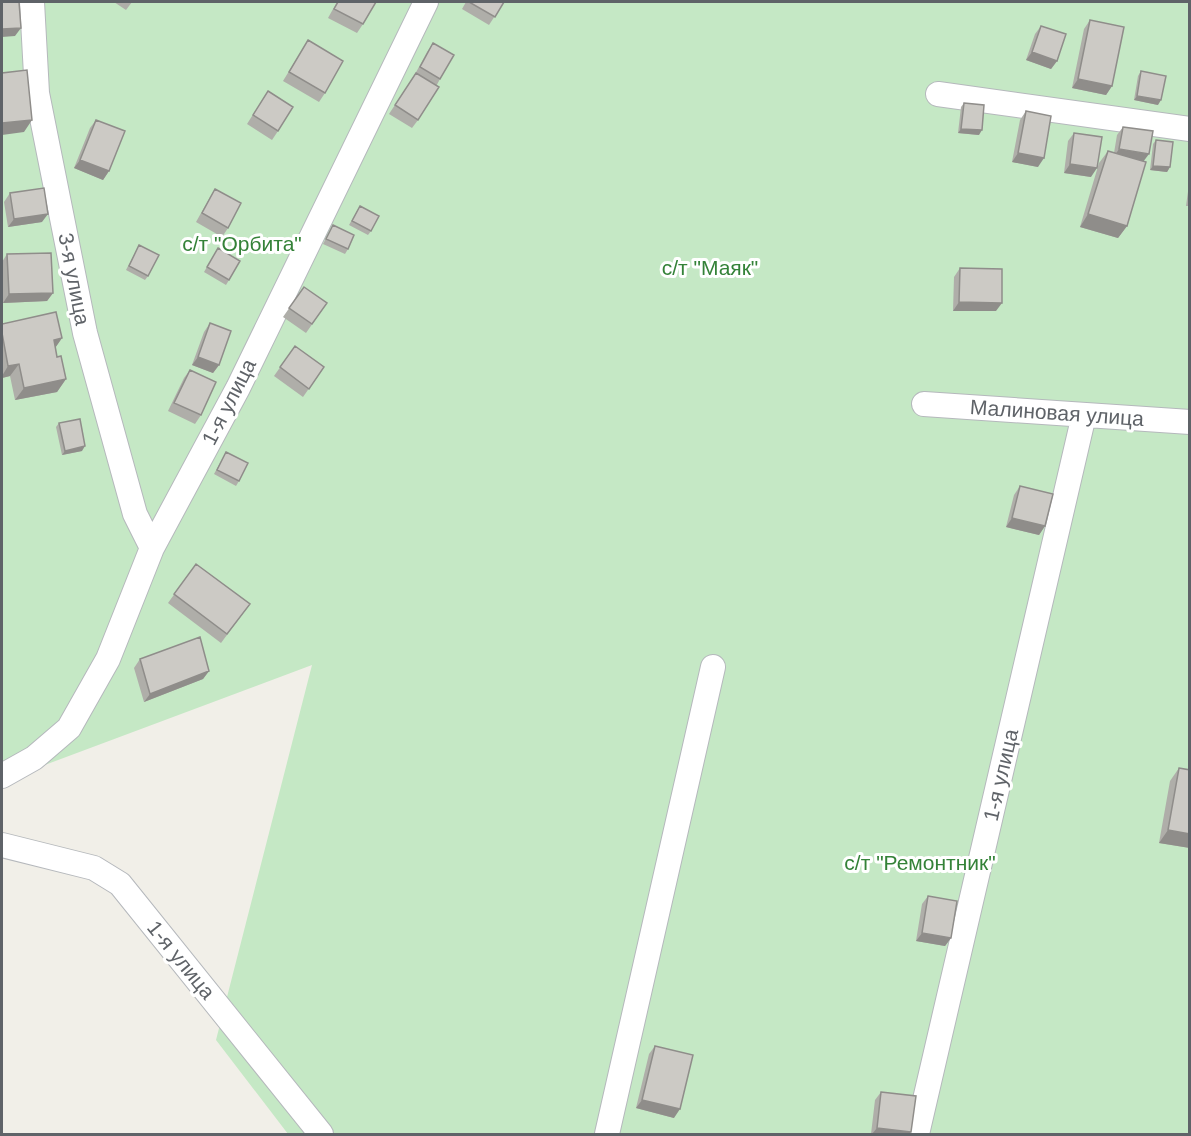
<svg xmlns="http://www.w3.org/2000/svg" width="1191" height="1136" viewBox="0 0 1191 1136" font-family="Arial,sans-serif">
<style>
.garden{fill:#c5e8c5}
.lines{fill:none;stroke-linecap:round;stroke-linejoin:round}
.minor-casing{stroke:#b5b8bc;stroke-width:26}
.minor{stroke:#fff;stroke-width:24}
.wall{fill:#afaea9}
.shaded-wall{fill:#8f8d8a}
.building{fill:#cccac5;stroke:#8f8d8a;stroke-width:1.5}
.labels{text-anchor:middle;stroke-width:6;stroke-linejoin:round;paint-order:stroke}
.park-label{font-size:21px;fill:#348238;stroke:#fff}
.street-label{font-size:21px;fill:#5f6368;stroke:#fff}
</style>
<rect width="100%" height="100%" fill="#f1efe8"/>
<path class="garden" d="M 2,2 L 1189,2 L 1189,1134 L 288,1134 L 216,1040 L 312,665 L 2,781 Z"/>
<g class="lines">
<g class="minor-casing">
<path id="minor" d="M 32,2 L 37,93 L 85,333 L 135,514 L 152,548
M 938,94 L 1190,129
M 924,404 L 1190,422
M 2,776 L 34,758 L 69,728 L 108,659 L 152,548 L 238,388 L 426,2
M 2,845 L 94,868 L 120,884 L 321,1134
M 607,1134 L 713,667
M 917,1134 L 1084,415"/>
</g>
<use href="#minor" class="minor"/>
</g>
<path class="wall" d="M 114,2 L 132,2 L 126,10 Z
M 337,2 L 376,2 L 363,24 L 357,33 L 328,18 Z
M 466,2 L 504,2 L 489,25 L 462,9 Z
M 1090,20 L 1112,86 L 1106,95 L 1072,88 L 1084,29 Z
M 1041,26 L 1057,61 L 1051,69 L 1026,60 L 1035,34 Z
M 308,40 L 325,93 L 319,102 L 283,81 Z
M 433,43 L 440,79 L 418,120 L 412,128 L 389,114 L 414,76 L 427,52 Z
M 1141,71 L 1158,105 L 1134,100 L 1138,76 Z
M 268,91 L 278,131 L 272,140 L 247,124 Z
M 964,103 L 979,135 L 958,133 L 961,107 Z
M 1026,111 L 1038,167 L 1012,162 L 1020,120 Z
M 96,120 L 109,171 L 103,180 L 74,168 L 90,128 Z
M 1123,127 L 1127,226 L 1118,238 L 1080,227 L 1099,163 L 1108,151 L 1114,153 L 1117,135 Z
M 1074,133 L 1091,177 L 1064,173 L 1068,141 Z
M 1156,140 L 1170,167 L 1167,172 L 1150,170 L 1153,144 Z
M 1190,177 L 1190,206 L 1186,206 Z
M 215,189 L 228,228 L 222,237 L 196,222 L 210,197 Z
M 10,193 L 42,222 L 8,227 L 4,202 Z
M 360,206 L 371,231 L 368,235 L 349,225 Z
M 333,225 L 348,249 L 345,254 L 323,244 Z
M 139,245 L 148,276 L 145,280 L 126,270 Z
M 218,248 L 229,280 L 226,285 L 204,272 Z
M 7,254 L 53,293 L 47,301 L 3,303 L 2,262 Z
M 960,268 L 996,311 L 953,311 L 954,277 Z
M 304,287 L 327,303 L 306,333 L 283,317 Z
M 210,323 L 219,365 L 213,373 L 192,365 L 204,332 Z
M 2,324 L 62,338 L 55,348 L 57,357 L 66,379 L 57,392 L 15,400 L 10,376 L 2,378 Z
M 295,346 L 324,367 L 303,397 L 274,376 Z
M 190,370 L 201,415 L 195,424 L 168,411 L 184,378 Z
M 59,423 L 82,451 L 62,455 L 56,427 Z
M 226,452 L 239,481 L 236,486 L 214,474 Z
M 1020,486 L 1045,526 L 1039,535 L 1006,527 L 1014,495 Z
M 196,564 L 250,604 L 221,643 L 168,603 Z
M 140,659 L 209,671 L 203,679 L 144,702 L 134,668 Z
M 1179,768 L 1190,770 L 1190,848 L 1159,843 L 1170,781 Z
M 928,896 L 951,938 L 945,946 L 916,941 L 922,904 Z
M 655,1046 L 674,1118 L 636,1108 L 649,1054 Z
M 881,1092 L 911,1132 L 909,1134 L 871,1134 L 875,1100 Z"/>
<path class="shaded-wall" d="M 21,28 L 15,36 L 2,37 L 2,29 Z
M 1032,52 L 1057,61 L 1051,69 L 1026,60 Z
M 1078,79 L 1112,86 L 1106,95 L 1072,88 Z
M 1137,96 L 1161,100 L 1158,105 L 1134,100 Z
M 32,120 L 24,132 L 2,135 L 2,123 Z
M 961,129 L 982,130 L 979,135 L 958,133 Z
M 1119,149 L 1149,154 L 1143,162 L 1113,158 Z
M 1018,153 L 1044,158 L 1038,167 L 1012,162 Z
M 80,160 L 109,171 L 103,180 L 74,168 Z
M 1070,164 L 1097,168 L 1091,177 L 1064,173 Z
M 1153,166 L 1170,167 L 1167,172 L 1150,170 Z
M 48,214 L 42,222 L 8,227 L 14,219 Z
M 1088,214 L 1127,226 L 1118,238 L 1080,227 Z
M 53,293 L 47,301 L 3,303 L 9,294 Z
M 959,302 L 1002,303 L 996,311 L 953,311 Z
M 62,338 L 53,351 L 54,340 Z
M 198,357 L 219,365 L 213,373 L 192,365 Z
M 19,364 L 10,376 L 2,378 L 2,376 L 8,366 Z
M 66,379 L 57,392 L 15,400 L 24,388 Z
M 85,446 L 82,451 L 62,455 L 65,451 Z
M 1012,518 L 1045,526 L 1039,535 L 1006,527 Z
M 209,671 L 203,679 L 144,702 L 150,694 Z
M 1168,830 L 1190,834 L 1190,848 L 1159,843 Z
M 922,933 L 951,938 L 945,946 L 916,941 Z
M 642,1100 L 680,1109 L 674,1118 L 636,1108 Z
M 877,1128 L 911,1132 L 909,1134 L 872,1134 Z"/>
<path class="building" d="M 2,2 L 19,2 L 21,28 L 2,29 Z
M 338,2 L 376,2 L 363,24 L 334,9 Z
M 469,2 L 504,2 L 495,17 Z
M 1090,20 L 1124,27 L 1112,86 L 1078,79 Z
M 1041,26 L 1066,34 L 1057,61 L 1032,52 Z
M 308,40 L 343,61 L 325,93 L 289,72 Z
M 433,43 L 454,55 L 440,79 L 420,67 Z
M 27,70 L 32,120 L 2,123 L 2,73 Z
M 1141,71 L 1166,76 L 1161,100 L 1137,96 Z
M 416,73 L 439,87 L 418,120 L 395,105 Z
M 268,91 L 293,107 L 278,131 L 253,115 Z
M 964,103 L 984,105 L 982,130 L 961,129 Z
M 1026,111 L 1051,116 L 1044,158 L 1018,153 Z
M 96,120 L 125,131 L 109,171 L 80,160 Z
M 1123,127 L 1153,131 L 1149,154 L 1119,149 Z
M 1074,133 L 1102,137 L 1097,168 L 1070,164 Z
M 1156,140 L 1173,142 L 1170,167 L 1153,166 Z
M 1108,151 L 1146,162 L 1127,226 L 1088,214 Z
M 44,188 L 48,214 L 14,219 L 10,193 Z
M 215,189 L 241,203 L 228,228 L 202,213 Z
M 360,206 L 379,216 L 371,231 L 352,221 Z
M 333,225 L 354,235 L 348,249 L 326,239 Z
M 139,245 L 159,255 L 148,276 L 129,266 Z
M 218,248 L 240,261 L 229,280 L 207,267 Z
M 51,253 L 53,293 L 9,294 L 7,254 Z
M 960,268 L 1002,269 L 1002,303 L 959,302 Z
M 304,287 L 327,303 L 312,324 L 289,308 Z
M 56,312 L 62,338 L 54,340 L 57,357 L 61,356 L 66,379 L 24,388 L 19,364 L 8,366 L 2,333 L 2,324 Z
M 210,323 L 231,331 L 219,365 L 198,357 Z
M 295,346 L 324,367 L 309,389 L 280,367 Z
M 190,370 L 216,382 L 201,415 L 174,403 Z
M 80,419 L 85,446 L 65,451 L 59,423 Z
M 226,452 L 248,463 L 239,481 L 217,470 Z
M 1020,486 L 1053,494 L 1045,526 L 1012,518 Z
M 196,564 L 250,604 L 227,634 L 174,594 Z
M 200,637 L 209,671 L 150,694 L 140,659 Z
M 1179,768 L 1190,770 L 1190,834 L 1168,830 Z
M 928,896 L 957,901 L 951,938 L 922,933 Z
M 655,1046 L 693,1055 L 680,1109 L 642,1100 Z
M 881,1092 L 916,1096 L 911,1132 L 877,1128 Z"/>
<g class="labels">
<g class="park-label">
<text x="242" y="251">с/т "Орбита"</text>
<text x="710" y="275">с/т "Маяк"</text>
<text x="920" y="870">с/т "Ремонтник"</text>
</g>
<g class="street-label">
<text transform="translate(74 279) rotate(79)" y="7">3-я улица</text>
<text transform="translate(229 402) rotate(-63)" y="7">1-я улица</text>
<text transform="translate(1057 413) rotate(4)" y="7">Малиновая улица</text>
<text transform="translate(1001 775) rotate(-77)" y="7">1-я улица</text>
<text transform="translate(181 960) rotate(51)" y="7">1-я улица</text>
</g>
</g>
<rect width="1191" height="1136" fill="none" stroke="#5f6368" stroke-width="6"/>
</svg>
